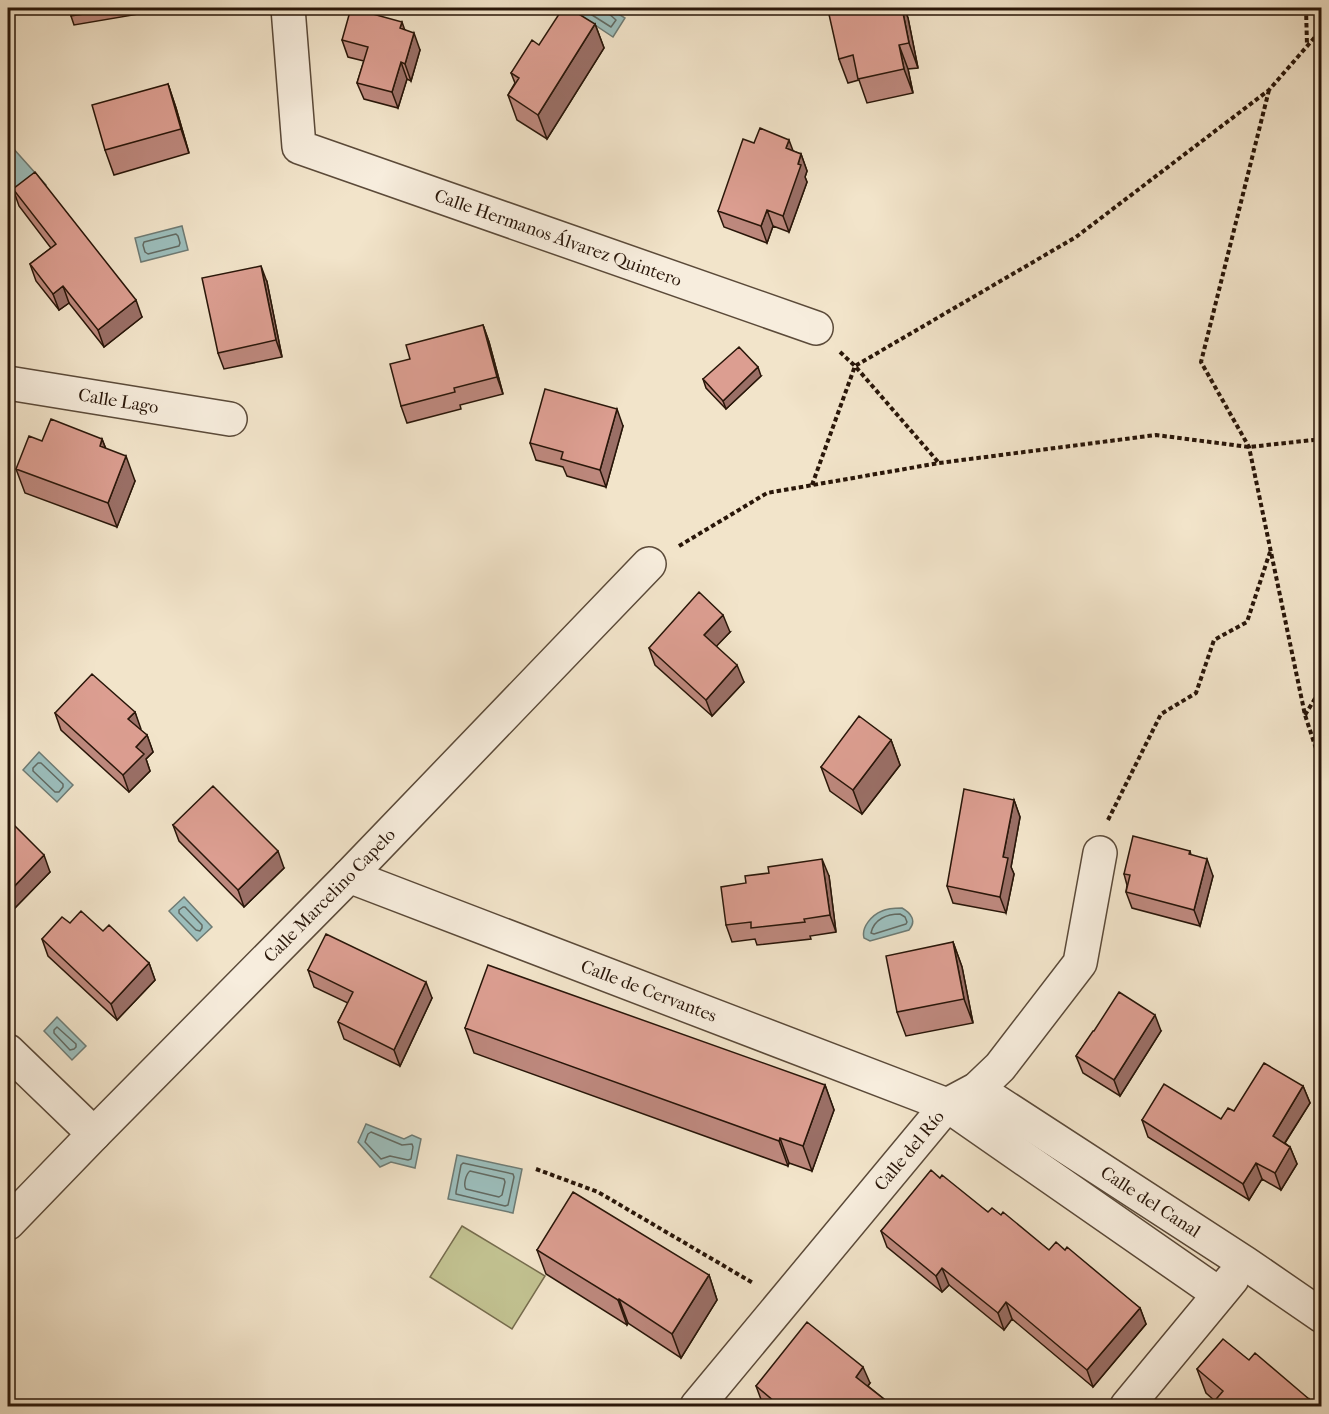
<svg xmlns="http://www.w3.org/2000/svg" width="1329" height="1414" viewBox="0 0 1329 1414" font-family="'IM FELL French Canon',serif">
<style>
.green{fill:#c2c291;stroke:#766c4d;stroke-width:1.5}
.water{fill:#9cbebc;stroke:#6e7b74;stroke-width:1.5}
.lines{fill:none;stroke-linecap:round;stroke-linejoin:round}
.shore{stroke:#626a62;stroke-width:1.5}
.minor-casing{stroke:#5b4a39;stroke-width:36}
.path{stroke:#291609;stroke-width:4;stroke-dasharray:4.5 3;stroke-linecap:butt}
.minor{stroke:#f7eddd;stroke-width:33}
.wall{fill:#bd887d;stroke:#291609;stroke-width:1.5}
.shaded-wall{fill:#9a6f66;stroke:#291609;stroke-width:1.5}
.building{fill:#dc9e91;stroke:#291609;stroke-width:1.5}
.labels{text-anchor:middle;stroke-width:6;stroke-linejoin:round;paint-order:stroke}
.street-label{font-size:18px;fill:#291609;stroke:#f7eddd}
</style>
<rect width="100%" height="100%" fill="#f2e4ca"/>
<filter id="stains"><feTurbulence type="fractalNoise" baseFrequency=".00333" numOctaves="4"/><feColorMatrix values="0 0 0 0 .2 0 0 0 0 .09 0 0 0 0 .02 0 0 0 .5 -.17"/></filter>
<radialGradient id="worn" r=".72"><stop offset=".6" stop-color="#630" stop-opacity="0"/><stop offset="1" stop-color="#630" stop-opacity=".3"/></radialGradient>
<path class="green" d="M 462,1226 L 545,1276 L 512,1329 L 430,1277 Z"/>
<path class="water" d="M 576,8 L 609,8 L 625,18 L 613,37 L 574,11 Z
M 12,147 L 46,185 L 27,203 L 8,181 L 8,151 Z
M 182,226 L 188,250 L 141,262 L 135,238 Z
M 39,752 L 73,785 L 57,802 L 23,770 Z
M 184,897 L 212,927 L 197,941 L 169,911 Z
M 902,908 C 911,913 917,921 909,930 L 870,941 L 864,938 C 861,927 872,915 882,911 C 888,908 895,908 902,908 Z
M 57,1017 L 86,1046 L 72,1060 L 44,1031 Z
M 366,1124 L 404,1139 L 412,1135 L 421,1139 L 415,1168 L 391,1162 L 380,1167 L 358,1142 Z
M 457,1155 L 522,1169 L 513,1213 L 448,1199 Z"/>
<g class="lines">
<path class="shore" d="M 581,8 L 611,27 L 616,20 L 608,13 L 606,8
M 176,234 L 178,236 L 180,243 L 179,246 L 148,254 L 145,252 L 143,245 L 144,242 Z
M 38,763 L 41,763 L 63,784 L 63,787 L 59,792 L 55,792 L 33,771 L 33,768 Z
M 183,907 L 185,907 L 202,925 L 202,928 L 200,931 L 196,930 L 179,913 L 179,910 Z
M 900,914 L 905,917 L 907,922 L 906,924 L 874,934 L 871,933 C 874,919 887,914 900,914 Z
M 57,1027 L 76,1044 L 76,1047 L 74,1049 L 70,1050 L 54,1033 L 54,1030 Z
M 371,1132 L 402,1145 L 412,1144 L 413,1147 L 411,1159 L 408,1160 L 390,1156 L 381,1159 L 365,1142 L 368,1134 Z
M 463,1163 L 513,1174 L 514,1177 L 508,1205 L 505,1206 L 456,1194 L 456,1192 L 461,1165 Z
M 470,1171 L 504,1179 L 505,1182 L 502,1195 L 499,1197 L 466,1189 C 463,1185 466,1174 470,1171 Z"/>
<g class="minor-casing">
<g id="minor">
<path id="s1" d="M 288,8 L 299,147 L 816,328"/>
<path id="s2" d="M 8,383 L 230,419"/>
<path id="s3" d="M 349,876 L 947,1105 L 1219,1294"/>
<path d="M 8,1051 L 94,1134"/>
<path id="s4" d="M 977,1089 L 1245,1263 L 1322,1316"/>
<path id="s5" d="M 8,1223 L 94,1134 L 349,876 L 649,564"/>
<path id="s6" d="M 697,1406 L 947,1105 L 977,1089 L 1000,1067 L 1080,963 L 1100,853"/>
<path d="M 1127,1406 L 1232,1279"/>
</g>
</g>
<path class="path" d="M 1306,8 L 1307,45
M 1269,90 L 1201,362 L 1249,447 L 1305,715 L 1322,767
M 840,352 L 855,366 L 939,463
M 812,485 L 855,366 L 1076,237 L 1269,90 L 1322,29
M 679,546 L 767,493 L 939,463 L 1156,435 L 1249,447 L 1322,439
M 1305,715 L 1322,687
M 1108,820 L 1161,714 L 1196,693 L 1214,640 L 1247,622 L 1270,552
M 536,1169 L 598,1192 L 753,1283"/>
<use href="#minor" class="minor"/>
</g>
<path class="wall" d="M 69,8 L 138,8 L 139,14 L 74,25 L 71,16 Z
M 838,8 L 904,8 L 908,18 L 918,68 L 908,69 L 913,93 L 867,103 L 859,80 L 848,83 L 839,59 Z
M 595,24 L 604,48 L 547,139 L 517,120 L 508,95 L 515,83 L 511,73 L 539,45 Z
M 405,30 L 420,50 L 411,81 L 407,79 L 398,108 L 364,99 L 357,83 L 364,61 L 348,57 L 342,40 Z
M 168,84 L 176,108 L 189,153 L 114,175 L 105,150 Z
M 754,143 L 793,151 L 801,154 L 807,171 L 805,177 L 807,182 L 789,232 L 773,226 L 767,243 L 724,227 L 718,211 Z
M 13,189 L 142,317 L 104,347 L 69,303 L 59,310 L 36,281 L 30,264 L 51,248 L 19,206 Z
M 267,282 L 282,357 L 224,369 L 218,353 Z
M 483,325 L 489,342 L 503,394 L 460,405 L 461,409 L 407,423 L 401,406 L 410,359 Z
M 761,376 L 726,409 L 706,388 L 703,379 Z
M 623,426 L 606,487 L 567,476 L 563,467 L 536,460 L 530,443 Z
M 102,439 L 106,449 L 135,481 L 117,527 L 25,493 L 16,469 L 42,441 Z
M 730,632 L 716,646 L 744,682 L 712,716 L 655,665 L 649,648 Z
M 135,712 L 140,730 L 147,735 L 153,752 L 146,759 L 150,771 L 129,792 L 61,730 L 55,713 Z
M 891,740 L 900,765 L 862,814 L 830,791 L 821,767 Z
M 1014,800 L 1020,817 L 1011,867 L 1014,874 L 1006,913 L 953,903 L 947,886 Z
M 8,819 L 50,872 L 12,911 L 8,907 Z
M 173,825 L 284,868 L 244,907 L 179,841 Z
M 1190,851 L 1191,855 L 1213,876 L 1200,926 L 1132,908 L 1126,892 L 1127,885 L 1124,874 Z
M 829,876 L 836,932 L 810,936 L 811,939 L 757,945 L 755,939 L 732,942 L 726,925 Z
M 70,923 L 103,931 L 149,963 L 155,980 L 117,1020 L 48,956 L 42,939 Z
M 953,942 L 962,967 L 973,1023 L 906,1036 L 897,1012 Z
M 308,970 L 432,998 L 400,1066 L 344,1039 L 338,1022 L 348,1003 L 314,987 Z
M 465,1028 L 825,1085 L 834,1110 L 812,1171 L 789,1163 L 788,1166 L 474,1053 Z
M 1094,1031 L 1161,1031 L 1120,1096 L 1083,1073 L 1076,1056 Z
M 1303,1086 L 1310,1103 L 1285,1143 L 1290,1147 L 1297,1164 L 1281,1190 L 1262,1179 L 1249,1200 L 1148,1137 L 1142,1120 L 1221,1119 L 1234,1111 Z
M 940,1178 L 988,1212 L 1001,1215 L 1049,1250 L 1065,1250 L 1140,1308 L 1146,1324 L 1093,1387 L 1012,1319 L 1004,1330 L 949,1285 L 942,1292 L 887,1247 L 881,1231 Z
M 537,1250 L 709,1275 L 717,1300 L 681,1358 L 628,1323 L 627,1325 L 546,1274 Z
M 1249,1360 L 1309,1399 L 1312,1407 L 1214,1407 L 1212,1404 L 1215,1401 L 1206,1393 L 1197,1369 Z
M 870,1383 L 868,1386 L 894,1407 L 767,1407 L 762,1402 L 756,1386 Z"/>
<path class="shaded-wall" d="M 902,8 L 904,8 L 908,18 L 918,68 L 909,43 Z
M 402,22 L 408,39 L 400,28 Z
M 595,24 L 604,48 L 547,139 L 538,115 Z
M 414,33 L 420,50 L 411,81 L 405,64 Z
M 899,45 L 908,69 L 913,93 L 904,69 Z
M 401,62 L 407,79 L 398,108 L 392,92 Z
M 168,84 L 176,108 L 189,153 L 181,129 Z
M 789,140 L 795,156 L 786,148 Z
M 801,154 L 807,171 L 805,177 L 807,182 L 789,232 L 783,216 Z
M 767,210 L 773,226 L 767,243 L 761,226 Z
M 261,266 L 267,282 L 282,357 L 276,340 Z
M 63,286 L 69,303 L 59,310 L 53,294 Z
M 136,300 L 142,317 L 104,347 L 98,330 Z
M 483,325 L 489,342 L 503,394 L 497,377 Z
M 758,367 L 761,376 L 726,409 L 723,401 Z
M 617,409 L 623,426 L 606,487 L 600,470 Z
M 102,439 L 111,463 L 100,446 Z
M 126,456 L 135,481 L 117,527 L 108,503 Z
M 723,615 L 730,632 L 711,652 L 704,635 Z
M 737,665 L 744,682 L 712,716 L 706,700 Z
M 135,712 L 141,729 L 135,735 L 128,719 Z
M 147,735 L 153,752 L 146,759 L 150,771 L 129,792 L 123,775 L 136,747 Z
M 891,740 L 900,765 L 862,814 L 853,790 Z
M 1014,800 L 1020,817 L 1011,867 L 1014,874 L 1006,913 L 1000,897 L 1003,857 Z
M 278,851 L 284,868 L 244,907 L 238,890 Z
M 44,855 L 50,872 L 12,911 L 8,898 L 8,893 Z
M 822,859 L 829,876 L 836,932 L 830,915 Z
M 1207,859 L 1213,876 L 1200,926 L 1194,910 Z
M 953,942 L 962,967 L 973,1023 L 964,999 Z
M 149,963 L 155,980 L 117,1020 L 111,1004 Z
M 426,982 L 432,998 L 400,1066 L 394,1050 Z
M 1155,1015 L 1161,1031 L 1120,1096 L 1114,1080 Z
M 825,1085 L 834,1110 L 812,1171 L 803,1146 Z
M 1303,1086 L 1310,1103 L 1279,1152 L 1273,1136 Z
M 780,1138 L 789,1163 L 788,1166 L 779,1141 Z
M 1290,1147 L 1297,1164 L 1281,1190 L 1275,1173 Z
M 1256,1163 L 1262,1179 L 1249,1200 L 1243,1184 Z
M 942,1268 L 949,1285 L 942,1292 L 936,1276 Z
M 709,1275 L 717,1300 L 681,1358 L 672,1334 Z
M 619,1299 L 628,1323 L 627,1325 L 618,1300 Z
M 1006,1302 L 1012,1319 L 1004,1330 L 998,1313 Z
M 1140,1308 L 1146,1324 L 1093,1387 L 1087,1370 Z
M 863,1367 L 870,1383 L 862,1393 L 856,1377 Z
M 1309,1399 L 1312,1407 L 1302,1407 Z"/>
<path class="building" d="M 69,8 L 126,8 L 71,16 Z
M 351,8 L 402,22 L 400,28 L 414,33 L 405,64 L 401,62 L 392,92 L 357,83 L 368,47 L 342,40 Z
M 563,8 L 569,8 L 595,24 L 538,115 L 508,95 L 519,78 L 511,73 L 532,40 L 539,45 Z
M 838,8 L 902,8 L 909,43 L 899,45 L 904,69 L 858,79 L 853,55 L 839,59 L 828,10 Z
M 168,84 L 181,129 L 105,150 L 92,105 Z
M 760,128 L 789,140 L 786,148 L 801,154 L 798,164 L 801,165 L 783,216 L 767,210 L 761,226 L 718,211 L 743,139 L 754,143 Z
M 35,172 L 136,300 L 98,330 L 63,286 L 53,294 L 30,264 L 56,244 L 13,189 Z
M 261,266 L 276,340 L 218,353 L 202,278 Z
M 483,325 L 497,377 L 454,388 L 455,392 L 401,406 L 390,364 L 410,359 L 406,345 Z
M 739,347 L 758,367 L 723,401 L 703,379 Z
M 545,389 L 617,409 L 600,470 L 561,459 L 563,452 L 530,443 Z
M 51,419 L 102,439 L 100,446 L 126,456 L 108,503 L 16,469 L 29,436 L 42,441 Z
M 699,592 L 723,615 L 704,635 L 737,665 L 706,700 L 649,648 Z
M 92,674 L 135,712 L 128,719 L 147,735 L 136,747 L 144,754 L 123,775 L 55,713 Z
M 859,716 L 891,740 L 853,790 L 821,767 Z
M 213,786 L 278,851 L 238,890 L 173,825 Z
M 964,789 L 1014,800 L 1003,857 L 1008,858 L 1000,897 L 947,886 Z
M 8,819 L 44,855 L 8,893 Z
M 1133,836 L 1190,851 L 1189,854 L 1207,859 L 1194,910 L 1126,892 L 1130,875 L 1124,874 Z
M 822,859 L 830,915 L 804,919 L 805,922 L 751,928 L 751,922 L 726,925 L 721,887 L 746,883 L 745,876 L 769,873 L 768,867 Z
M 81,911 L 103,931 L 109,925 L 149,963 L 111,1004 L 42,939 L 62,917 L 70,923 Z
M 326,934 L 426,982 L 394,1050 L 338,1022 L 353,992 L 308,970 Z
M 953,942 L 964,999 L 897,1012 L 886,956 Z
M 488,965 L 825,1085 L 803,1146 L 780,1138 L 779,1141 L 465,1028 Z
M 1119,992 L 1155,1015 L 1114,1080 L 1076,1056 L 1093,1031 L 1094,1031 Z
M 1264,1063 L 1303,1086 L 1273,1136 L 1290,1147 L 1275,1173 L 1256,1163 L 1243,1184 L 1142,1120 L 1164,1084 L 1221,1119 L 1228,1108 L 1234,1111 Z
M 931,1170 L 940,1178 L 942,1175 L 988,1212 L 992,1208 L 1001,1215 L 1003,1212 L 1049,1250 L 1056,1242 L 1065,1250 L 1067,1247 L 1140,1308 L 1087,1370 L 1006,1302 L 998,1313 L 942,1268 L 936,1276 L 881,1231 Z
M 573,1192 L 709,1275 L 672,1334 L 619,1299 L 618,1300 L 537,1250 Z
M 807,1322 L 863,1367 L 856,1377 L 894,1407 L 781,1407 L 756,1386 Z
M 1223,1339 L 1249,1360 L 1255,1353 L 1309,1399 L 1302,1407 L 1216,1407 L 1212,1404 L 1223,1391 L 1197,1369 Z"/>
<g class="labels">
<g class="street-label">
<text dy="6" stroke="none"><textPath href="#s1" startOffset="414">Calle Hermanos Álvarez Quintero</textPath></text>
<text dy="6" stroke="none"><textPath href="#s2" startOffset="112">Calle Lago</textPath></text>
<text dy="6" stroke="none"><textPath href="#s5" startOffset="459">Calle Marcelino Capelo</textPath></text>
<text dy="6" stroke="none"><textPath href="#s3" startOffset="321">Calle de Cervantes</textPath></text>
<text dy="6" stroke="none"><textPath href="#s6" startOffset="332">Calle del Río</textPath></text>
<text dy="6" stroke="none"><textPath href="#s4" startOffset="207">Calle del Canal</textPath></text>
</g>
</g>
<rect width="1329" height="1414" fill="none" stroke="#f2e4ca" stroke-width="30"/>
<rect x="9" y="9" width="1311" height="1396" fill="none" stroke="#291609" stroke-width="3"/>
<rect x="15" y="15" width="1299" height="1384" fill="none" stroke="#291609" stroke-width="1.5"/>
<rect width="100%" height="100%" filter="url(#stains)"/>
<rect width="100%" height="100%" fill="url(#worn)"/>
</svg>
